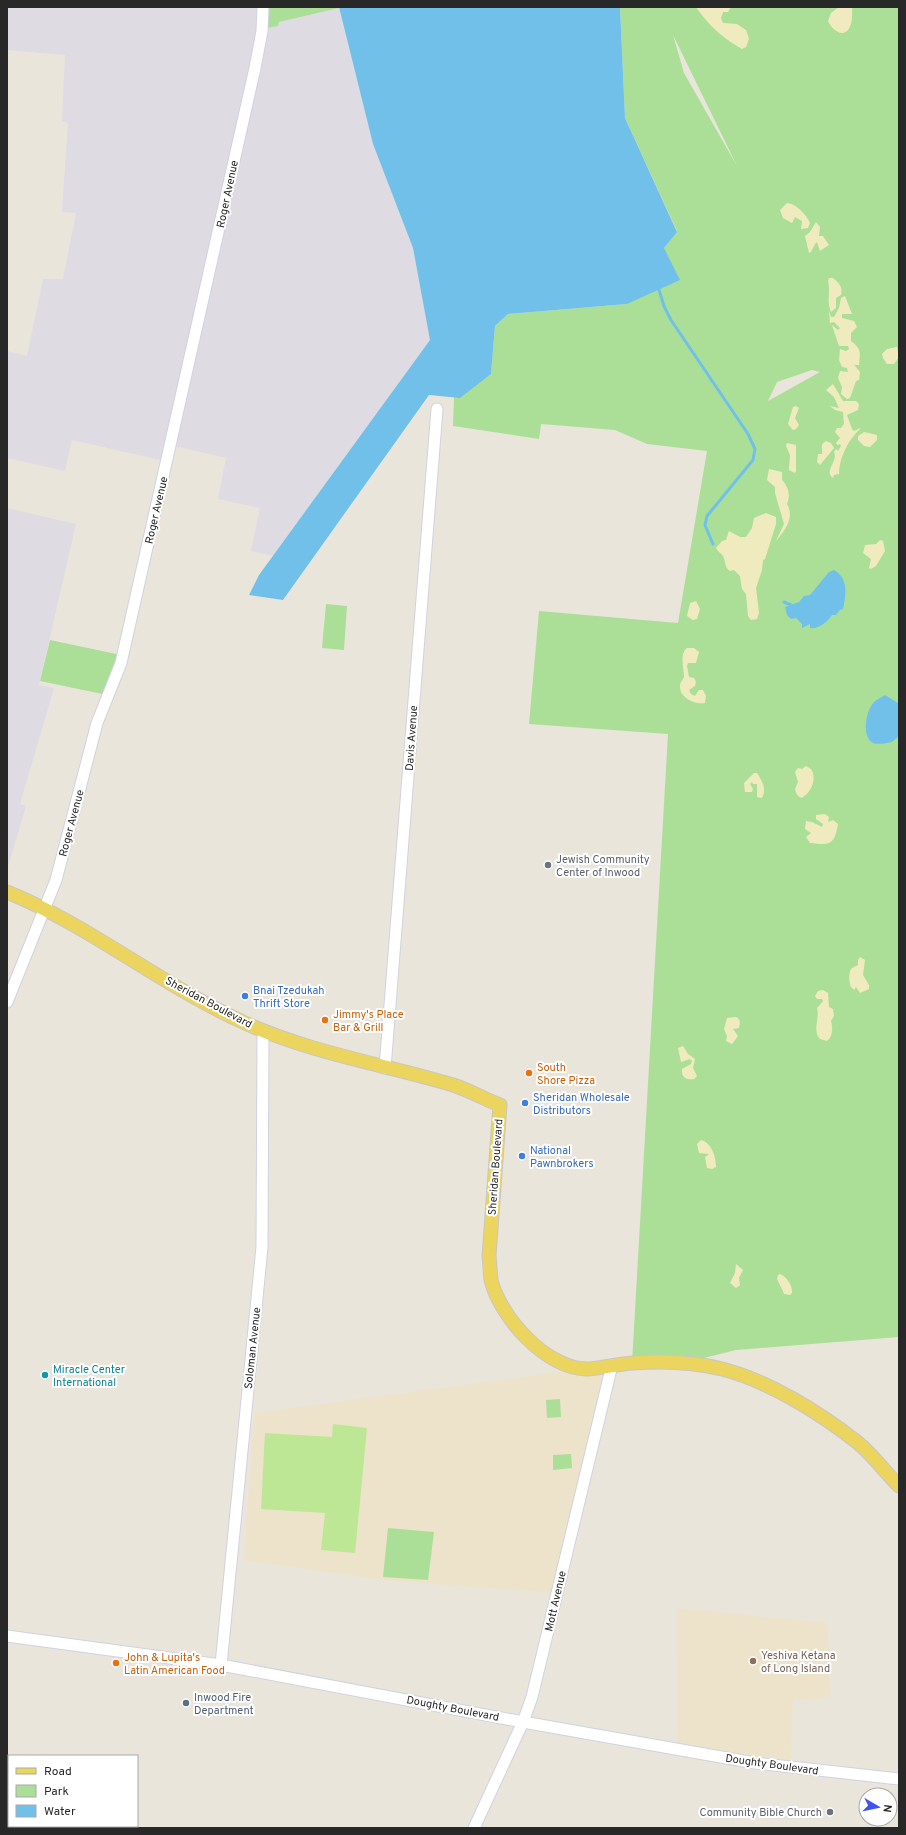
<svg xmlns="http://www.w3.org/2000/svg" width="906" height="1835" viewBox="0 0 906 1835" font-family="Overpass,sans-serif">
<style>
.industrial{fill:#dedbe3}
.education{fill:#ece3ca}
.green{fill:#abdf98;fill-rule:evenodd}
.sand{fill:#efebbe}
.pitch{fill:#bde794}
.water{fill:#70c0ea}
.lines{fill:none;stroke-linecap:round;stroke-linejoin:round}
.stream{stroke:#70c0ea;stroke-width:3}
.secondary-casing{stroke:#d0d2e1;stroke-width:13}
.primary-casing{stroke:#c7c7c7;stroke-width:15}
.secondary{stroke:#fff;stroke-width:11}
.primary{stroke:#ebd55f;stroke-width:13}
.worship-dot{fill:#6b7280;stroke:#fff;stroke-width:1.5}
.shop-dot{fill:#3f7fe0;stroke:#fff;stroke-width:1.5}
.food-dot{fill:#e8710a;stroke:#fff;stroke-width:1.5}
.culture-dot{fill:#0f9aa8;stroke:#fff;stroke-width:1.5}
.education-dot{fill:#8d6e63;stroke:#fff;stroke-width:1.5}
.service-dot{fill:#5c6f8a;stroke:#fff;stroke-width:1.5}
.labels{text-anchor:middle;stroke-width:4;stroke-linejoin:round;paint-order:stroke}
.street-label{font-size:11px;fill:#282828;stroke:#fff}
.worship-label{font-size:11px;fill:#5b616d;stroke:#fff;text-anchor:start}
.shop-label{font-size:11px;fill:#366cbe;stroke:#fff;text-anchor:start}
.food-label{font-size:11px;fill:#c56008;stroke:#fff;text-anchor:start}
.culture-label{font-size:11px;fill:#0d838f;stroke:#fff;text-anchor:start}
.education-label{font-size:11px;fill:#785e54;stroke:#fff;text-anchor:start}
.service-label{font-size:11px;fill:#4e5e75;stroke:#fff;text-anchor:start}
</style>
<rect width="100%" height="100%" fill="#eae5da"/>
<path class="industrial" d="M 7,7 L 269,7 L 267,27 L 278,26 L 279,22 L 339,8 L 373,144 L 413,248 L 430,340 L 273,556 L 251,551 L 260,508 L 218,499 L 226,458 L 170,445 L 165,461 L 72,440 L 65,471 L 7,458 L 7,351 L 27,356 L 43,279 L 63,279 L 76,213 L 62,212 L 68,123 L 62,121 L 65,55 L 7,50 Z
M 7,508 L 76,524 L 39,685 L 54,688 L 20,804 L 26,806 L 7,870 Z"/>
<path class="education" d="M 612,1365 L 556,1593 L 392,1581 L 244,1560 L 254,1413 Z
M 677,1608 L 828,1623 L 830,1698 L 793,1700 L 790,1768 L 678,1749 Z"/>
<path class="green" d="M 269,7 L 339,7 L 339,8 L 279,22 L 278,26 L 267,28 Z
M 620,7 L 899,7 L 899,1337 L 736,1350 L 684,1363 L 632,1363 L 668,734 L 529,724 L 539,611 L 678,623 L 707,451 L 647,444 L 615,430 L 541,424 L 539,439 L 453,426 L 454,397 L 460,397 L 491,374 L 495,326 L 508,314 L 627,304 L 664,248 L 677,231 L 625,118 ZM 673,35 L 737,166 L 684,73 ZM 812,370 L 820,372 L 768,401 L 777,382 Z
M 326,604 L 347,606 L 344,650 L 322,648 Z
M 50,640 L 121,655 L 107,695 L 40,681 Z
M 560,1399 L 561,1417 L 547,1418 L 546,1400 Z
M 571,1454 L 572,1468 L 553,1470 L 553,1455 Z
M 388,1528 L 434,1532 L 428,1580 L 383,1577 Z"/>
<path class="sand" d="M 696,7 L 731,7 L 728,12 L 723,12 L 721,18 L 723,23 L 737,24 L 746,30 L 749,39 L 746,47 L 742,49 C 722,37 710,27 696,7 Z
M 839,7 L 852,7 C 852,14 853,24 848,30 C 841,38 831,28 828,21 L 831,13 Z
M 787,203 C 795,203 807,215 810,223 L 808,228 L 801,229 L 802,221 L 795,217 L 792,223 L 783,218 L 780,210 Z
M 816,222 L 820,227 L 819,236 L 823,236 L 829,245 L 820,251 L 817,242 L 815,244 L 811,252 L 809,253 L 805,236 L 810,232 Z
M 829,278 L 833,278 C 839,283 843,287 841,295 L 836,298 L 836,308 L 831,312 C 826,301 831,292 828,281 Z
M 845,296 L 852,314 L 842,314 L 842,318 L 854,321 L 857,327 L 851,333 L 851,341 C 862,350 860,351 859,365 L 854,365 L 860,372 L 859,380 L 856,381 L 850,398 L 847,399 L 841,394 L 842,387 L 838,378 L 840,371 L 848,372 L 847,368 L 842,367 L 839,360 L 840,349 L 846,351 L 849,349 L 848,346 L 839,346 L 832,325 L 838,330 L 840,328 L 834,322 L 830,323 L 829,311 L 831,317 L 834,317 L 839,308 L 841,298 Z
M 897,347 L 899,357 L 894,364 L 887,364 L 883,358 L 882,354 L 887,349 Z
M 833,384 L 843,401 L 856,401 L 859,404 L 858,410 L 847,415 L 852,429 L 854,431 L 860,428 L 860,429 C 848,440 839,458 839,474 L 834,475 L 833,478 C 823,471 839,461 834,452 L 836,449 L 838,451 L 841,446 L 840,444 L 837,445 L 836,443 L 840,438 L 835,432 L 837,428 L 841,428 L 844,424 L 843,412 L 835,410 L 830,406 L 839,408 L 834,397 L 826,390 Z
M 796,406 L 799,408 L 795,418 L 799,425 L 796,429 L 793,430 L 788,424 L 793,407 Z
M 864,432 L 877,435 L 877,440 L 870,447 L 864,446 L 858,440 L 858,436 Z
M 826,441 L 831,443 L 834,448 L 820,465 L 817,462 L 818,454 L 822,454 C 823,449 819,445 826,441 Z
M 787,443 L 796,445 L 796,471 L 795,473 L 789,470 L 790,455 L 786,446 Z
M 769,469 L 782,472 L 782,480 C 788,486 791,495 787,504 C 795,518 785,530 776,541 L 784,524 L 775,493 L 775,487 L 767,480 Z
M 766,513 L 776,517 L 776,524 L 765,559 L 763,560 L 762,570 L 756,588 L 759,613 L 757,619 L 751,620 L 748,616 L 746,594 L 742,589 L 740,576 L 734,570 L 730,571 C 724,567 726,561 723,556 C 721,553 718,552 716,548 L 722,541 L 726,540 L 729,531 L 740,537 L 746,537 L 752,528 L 754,518 Z
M 880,540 L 883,541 L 885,551 L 876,566 L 871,569 L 869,568 L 871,559 L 863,553 L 865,545 L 876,544 Z
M 696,601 L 700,609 L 697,619 L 693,620 L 687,616 L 690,603 Z
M 687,648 L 694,648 L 699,652 L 696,663 L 688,663 L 687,666 L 689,677 L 694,678 L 696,682 L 695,686 L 689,690 L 691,694 L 695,696 L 699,690 L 703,690 L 706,696 L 705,703 C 696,705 679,698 680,686 C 680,682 683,680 684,677 C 684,668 679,654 687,648 Z
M 806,766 L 811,769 C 817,778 812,793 801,798 L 797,795 L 795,789 L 798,782 L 795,772 L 798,768 L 802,769 Z
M 754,773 L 757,773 C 762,781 767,788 762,798 L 757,797 L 757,784 L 753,784 L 752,782 L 750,784 L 753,789 L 752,792 L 745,792 L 744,783 Z
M 825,814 L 829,817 L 828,822 L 833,820 L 838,824 C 834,846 830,845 810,843 L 806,837 L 811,833 L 805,829 L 806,821 L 812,822 L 822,827 L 823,824 L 816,819 L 816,815 Z
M 860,957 L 865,960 L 863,975 L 869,985 L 869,989 L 860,993 L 856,987 L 854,990 L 851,987 C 849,983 848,972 852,968 C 854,967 856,966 858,965 L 858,960 Z
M 823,990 L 828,993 L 829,1007 L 833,1009 L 834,1016 L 831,1021 C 833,1028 833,1036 827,1041 L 820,1039 C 812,1030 820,1019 817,1008 L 823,1001 L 822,999 L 817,999 L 815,996 L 818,991 Z
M 736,1017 C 741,1019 740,1024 739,1028 L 733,1029 L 738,1036 L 732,1044 L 726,1041 L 727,1036 L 724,1029 L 727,1018 Z
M 683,1046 L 688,1054 L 695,1059 L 693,1068 L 697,1076 L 694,1079 C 686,1080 681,1077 682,1069 L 691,1064 L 692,1061 L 690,1059 L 681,1062 L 678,1048 Z
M 701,1140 C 712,1143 716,1157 716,1167 L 712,1169 L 707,1168 L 705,1157 L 709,1154 L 699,1153 L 697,1144 Z
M 736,1264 L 743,1270 L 739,1278 L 740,1285 L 736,1288 L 730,1283 L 735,1273 Z
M 780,1274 C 786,1276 793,1286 792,1293 L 790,1295 L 784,1294 C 782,1288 779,1284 777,1279 L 778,1275 Z"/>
<path class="pitch" d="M 333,1424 L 367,1428 L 355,1553 L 321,1550 L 325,1513 L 261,1509 L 265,1433 L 332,1437 Z"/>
<path class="water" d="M 339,7 L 620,7 L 625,118 L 677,232 L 664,248 L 680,280 L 627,304 L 508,314 L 495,326 L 491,374 L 460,398 L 429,395 L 283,600 L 249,595 L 259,575 L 430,340 L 413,248 L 373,144 Z
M 834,570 C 849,579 846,594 843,609 L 840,610 L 836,615 L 832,615 C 828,622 817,630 810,628 L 810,624 L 802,628 L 802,624 L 796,618 L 791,619 L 787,615 L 785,607 L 799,602 L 804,596 L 810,595 L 829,572 Z
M 885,695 L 898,703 L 899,736 L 892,742 C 887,743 878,745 873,743 C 861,737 866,710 874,702 C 877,699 882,697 885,695 Z"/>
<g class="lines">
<path class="stream" d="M 659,290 L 664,306 L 671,320 L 748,434 L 755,449 L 753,460 L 707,516 L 705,525 L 713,544
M 784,602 L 791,605"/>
<g class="secondary-casing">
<path id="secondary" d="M 7,1002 L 56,880 L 97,723 L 121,663 L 255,68 L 262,31 L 263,7
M 385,1068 L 437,409
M 7,1636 L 221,1665 L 523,1722 L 755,1763 L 899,1779
M 221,1665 L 262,1247 L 263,1030
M 474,1828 L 523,1722 L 532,1697 L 612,1365"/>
</g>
<g class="primary-casing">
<path id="primary" d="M 7,892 C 91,926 162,986 245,1023 C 311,1053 383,1064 453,1085 C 469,1090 484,1099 500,1105 L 489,1256 C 490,1264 490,1272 491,1280 C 500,1317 547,1370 588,1369 C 602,1368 618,1364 633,1363 C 662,1361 693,1362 722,1369 C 769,1381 820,1413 857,1442 C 872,1454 885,1472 899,1486"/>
</g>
<use href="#secondary" class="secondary"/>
<use href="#primary" class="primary"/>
</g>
<g class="worship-dot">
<circle cx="548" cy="865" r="4"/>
<circle cx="830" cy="1812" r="4"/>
</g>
<g class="shop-dot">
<circle cx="245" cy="996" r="4"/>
<circle cx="525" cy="1103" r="4"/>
<circle cx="522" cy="1156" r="4"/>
</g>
<g class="food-dot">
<circle cx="325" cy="1020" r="4"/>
<circle cx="529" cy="1073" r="4"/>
<circle cx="116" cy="1663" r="4"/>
</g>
<circle class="culture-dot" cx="45" cy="1375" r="4"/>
<circle class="education-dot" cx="753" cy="1661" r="4"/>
<circle class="service-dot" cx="186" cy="1703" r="4"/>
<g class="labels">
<g class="street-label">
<text transform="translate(227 194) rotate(-78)" y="4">Roger Avenue</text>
<text transform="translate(156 510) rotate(-77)" y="4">Roger Avenue</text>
<text transform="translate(411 738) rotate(-86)" y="4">Davis Avenue</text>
<text transform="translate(71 823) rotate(-75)" y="4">Roger Avenue</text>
<text transform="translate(209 1002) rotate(28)" y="4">Sheridan Boulevard</text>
<text transform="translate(495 1167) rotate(-86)" y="4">Sheridan Boulevard</text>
<text transform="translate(252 1348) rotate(-84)" y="4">Soloman Avenue</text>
<text transform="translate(555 1601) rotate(-77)" y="4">Mott Avenue</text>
<text transform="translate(453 1708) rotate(11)" y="4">Doughty Boulevard</text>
<text transform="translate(772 1764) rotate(8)" y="4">Doughty Boulevard</text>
</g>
<g class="worship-label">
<text x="556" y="863">Jewish Community<tspan x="556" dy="13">Center of Inwood</tspan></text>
<text x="822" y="1816" text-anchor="end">Community Bible Church</text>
</g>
<g class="shop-label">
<text x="253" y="994">Bnai Tzedukah<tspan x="253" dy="13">Thrift Store</tspan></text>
<text x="533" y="1101">Sheridan Wholesale<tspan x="533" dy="13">Distributors</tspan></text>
<text x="530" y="1154">National<tspan x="530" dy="13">Pawnbrokers</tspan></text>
</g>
<g class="food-label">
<text x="333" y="1018">Jimmy's Place<tspan x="333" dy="13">Bar &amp; Grill</tspan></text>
<text x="537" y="1071">South<tspan x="537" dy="13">Shore Pizza</tspan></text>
<text x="124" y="1661">John &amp; Lupita's<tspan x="124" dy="13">Latin American Food</tspan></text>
</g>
<g class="culture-label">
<text x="53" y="1373">Miracle Center<tspan x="53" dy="13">International</tspan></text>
</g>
<g class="education-label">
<text x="761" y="1659">Yeshiva Ketana<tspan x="761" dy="13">of Long Island</tspan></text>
</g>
<g class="service-label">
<text x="194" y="1701">Inwood Fire<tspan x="194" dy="13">Department</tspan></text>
</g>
</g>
<rect width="906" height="1835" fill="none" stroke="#282828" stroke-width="16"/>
<rect x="8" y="1755" width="130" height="72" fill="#ffffff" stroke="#a9a9a9"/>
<rect x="16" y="1768" width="20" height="6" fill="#ebd55f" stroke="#a9a9a9"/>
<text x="44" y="1775" font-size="12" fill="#282828">Road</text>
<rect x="16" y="1785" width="20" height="12" fill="#abdf98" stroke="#a9a9a9"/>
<text x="44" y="1795" font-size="12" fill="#282828">Park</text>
<rect x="16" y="1805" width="20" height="12" fill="#70c0ea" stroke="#a9a9a9"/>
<text x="44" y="1815" font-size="12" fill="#282828">Water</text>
<g transform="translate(878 1807) rotate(99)"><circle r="19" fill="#ffffff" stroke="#a9a9a9"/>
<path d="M0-3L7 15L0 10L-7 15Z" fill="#3f53f3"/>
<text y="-6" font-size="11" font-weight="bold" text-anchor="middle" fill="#282828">N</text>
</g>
</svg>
